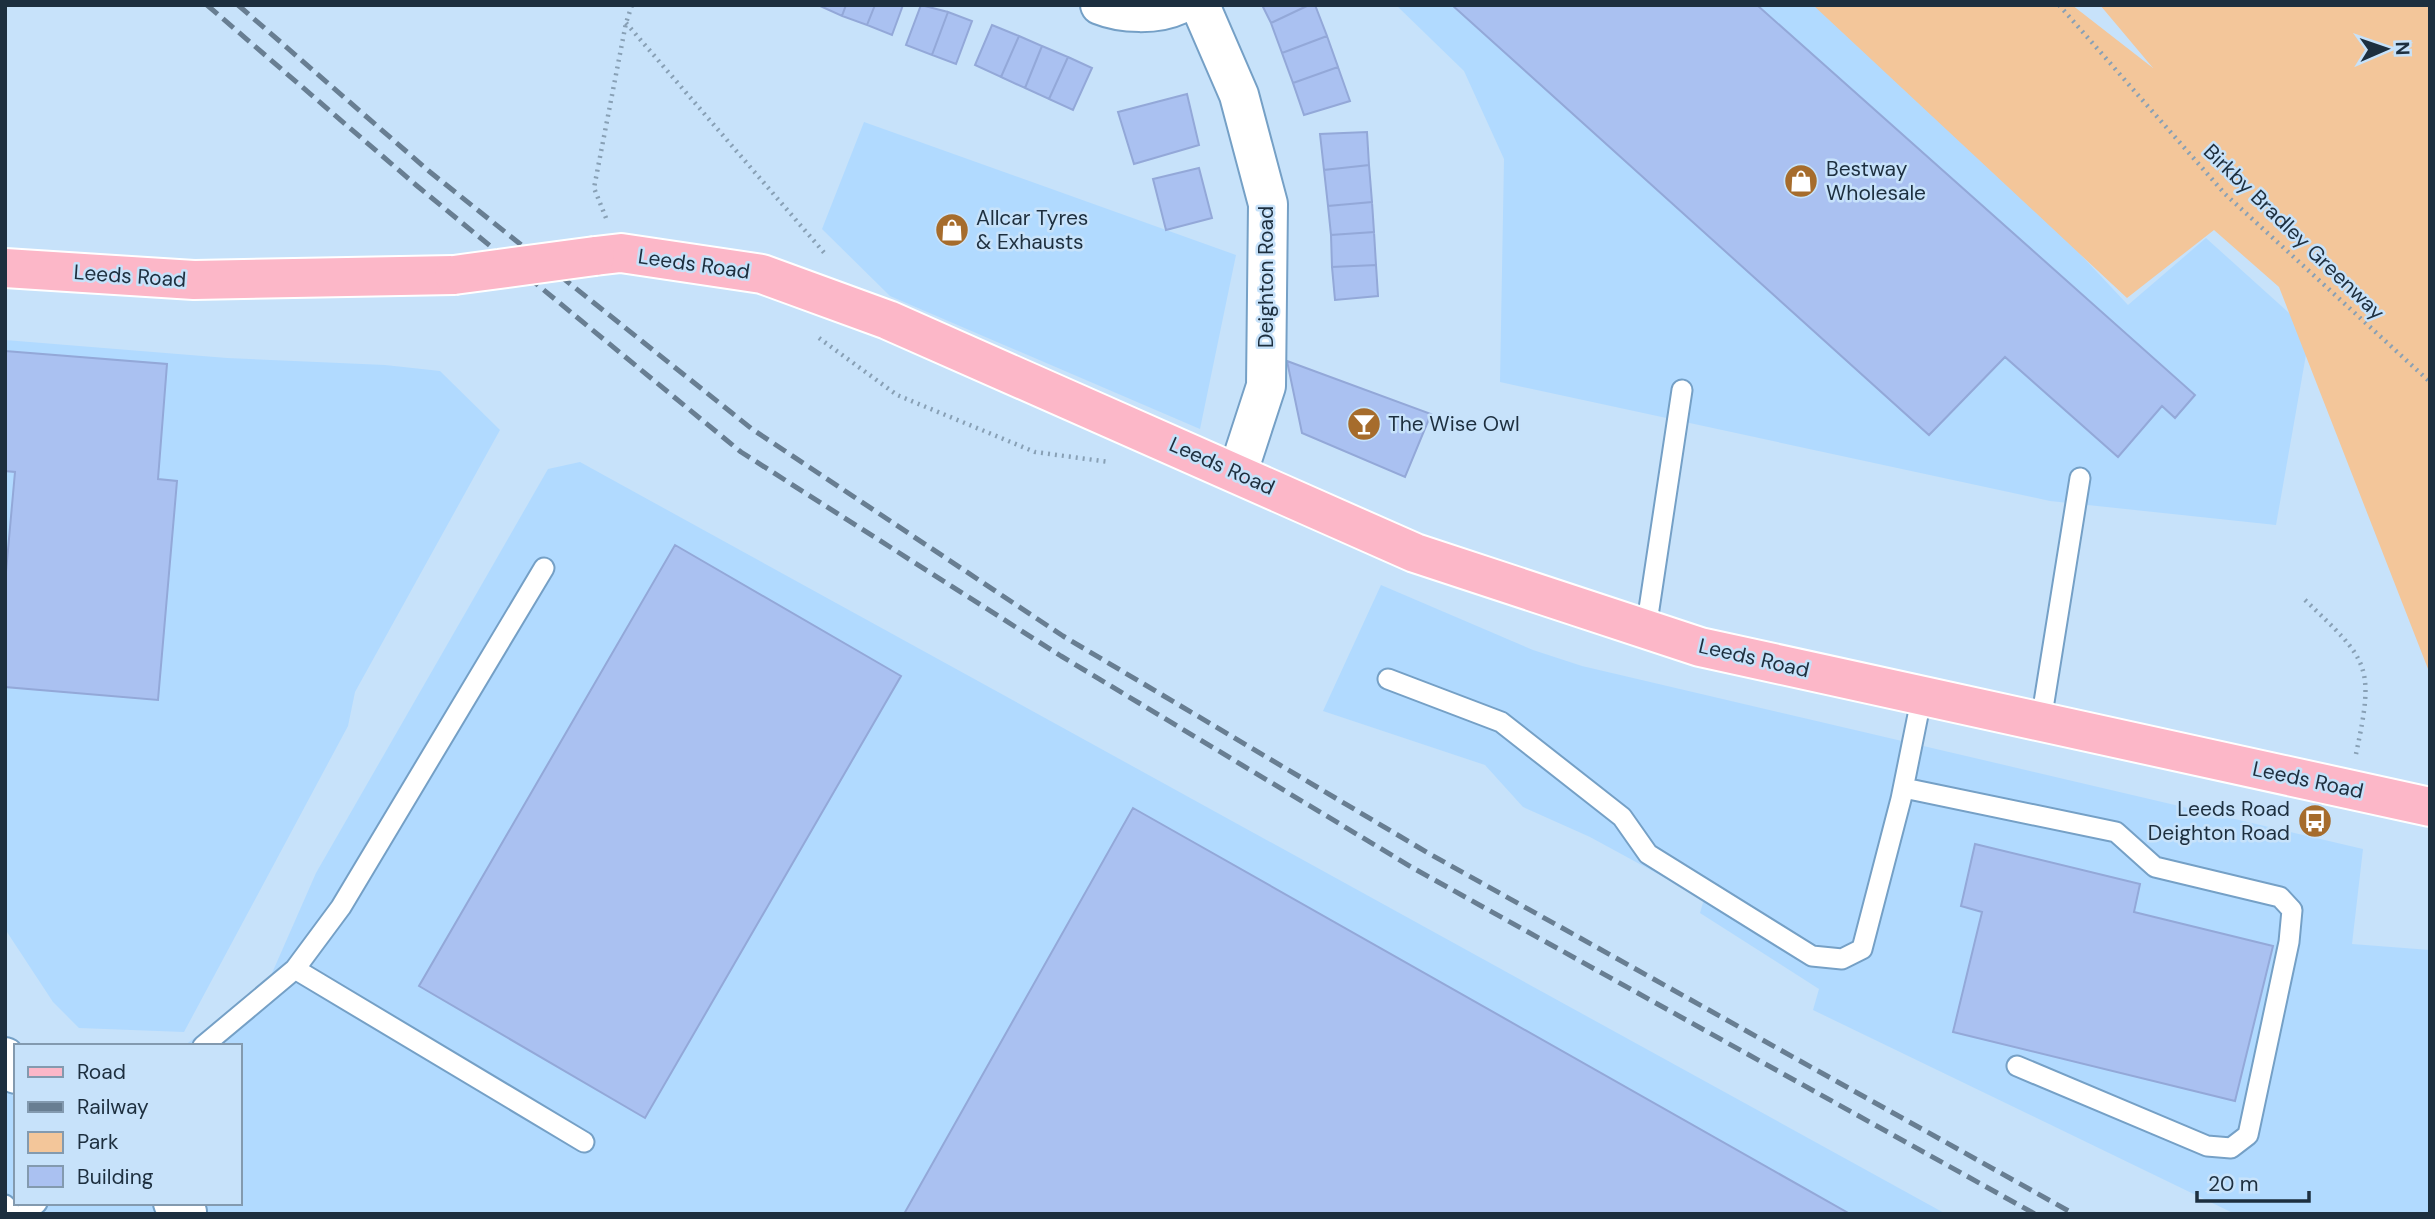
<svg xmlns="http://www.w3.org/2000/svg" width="2435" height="1219" viewBox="0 0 2435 1219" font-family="'DM Sans',sans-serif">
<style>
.built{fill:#b1daff}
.green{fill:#f3c69a}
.building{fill:#aac1f1;stroke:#93a8d8;stroke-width:2}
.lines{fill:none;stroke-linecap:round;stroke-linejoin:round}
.lane-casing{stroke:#75a0c6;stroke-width:23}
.street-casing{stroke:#75a0c6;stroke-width:42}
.primary-casing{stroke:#fff;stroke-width:42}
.path{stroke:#88a0b5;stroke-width:4.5;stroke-dasharray:2 5;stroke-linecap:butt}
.lane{stroke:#fff;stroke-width:19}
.street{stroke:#fff;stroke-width:38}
.primary{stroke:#fcb7c8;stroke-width:38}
.rail{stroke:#687e92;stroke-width:5;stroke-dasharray:14 7;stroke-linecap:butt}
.primary-bridge-casing{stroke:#fff;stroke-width:42;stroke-linecap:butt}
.primary-bridge{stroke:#fcb7c8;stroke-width:38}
.labels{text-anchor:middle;stroke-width:5;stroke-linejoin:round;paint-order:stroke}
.poi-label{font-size:21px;fill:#1d2f3f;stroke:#c7e2fa;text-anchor:start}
.street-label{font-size:21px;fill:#1d2f3f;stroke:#c7e2fa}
</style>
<rect width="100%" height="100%" fill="#c7e2fa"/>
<path class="built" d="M 1396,5 L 1846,5 L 2128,305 L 2206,238 L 2310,332 L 2276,525 L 2050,501 L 1500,382 L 1504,159 L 1464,71 Z
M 864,122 L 1236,255 L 1200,429 L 890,296 L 822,229 Z
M 5,340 L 227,358 L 385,365 L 440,371 L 500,430 L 355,692 L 348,726 L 184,1032 L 79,1028 L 53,1002 L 5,929 Z
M 580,462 L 1946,1214 L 5,1214 L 5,1084 L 16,1101 L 16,1203 L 240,1203 L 240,1046 L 184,1046 L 269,980 L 316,873 L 548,469 Z
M 1381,585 L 1533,650 L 1582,666 L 2363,849 L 2352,944 L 2430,950 L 2430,1214 L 2235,1214 L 1813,1010 L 1819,989 L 1700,913 L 1704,899 L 1590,837 L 1523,807 L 1485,765 L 1323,711 Z"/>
<path class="green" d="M 1813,5 L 2072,5 L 2153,68 L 2100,5 L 2430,5 L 2430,674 L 2279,287 L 2214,230 L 2127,298 Z"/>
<path class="building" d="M 818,5 L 846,5 L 842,16 Z
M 846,5 L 875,5 L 867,25 L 842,16 Z
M 875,5 L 903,5 L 892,35 L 867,25 Z
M 921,5 L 948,12 L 932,55 L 906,45 Z
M 1262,5 L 1309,5 L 1271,23 Z
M 1309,5 L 1315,5 L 1327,36 L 1282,53 L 1271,23 Z
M 1452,5 L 1757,5 L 2195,395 L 2175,418 L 2162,406 L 2118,457 L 2005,357 L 1929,435 Z
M 948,12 L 972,21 L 956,64 L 932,55 Z
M 992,25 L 1019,36 L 1001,77 L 975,65 Z
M 1019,36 L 1042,46 L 1025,88 L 1001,77 Z
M 1327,36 L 1338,67 L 1293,83 L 1282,53 Z
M 1042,46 L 1068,57 L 1049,99 L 1025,88 Z
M 1068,57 L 1092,68 L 1073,110 L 1049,99 Z
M 1338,67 L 1350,101 L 1304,115 L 1293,83 Z
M 1187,94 L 1199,145 L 1134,164 L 1118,112 Z
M 1367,132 L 1369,165 L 1324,170 L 1320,134 Z
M 1369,165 L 1372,202 L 1328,206 L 1324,170 Z
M 1199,168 L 1212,218 L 1166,230 L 1153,179 Z
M 1372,202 L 1374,232 L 1331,235 L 1328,206 Z
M 1374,232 L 1376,265 L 1332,267 L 1331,235 Z
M 1376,265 L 1378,296 L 1335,300 L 1332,267 Z
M 5,351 L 167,364 L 158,479 L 177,481 L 158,700 L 5,687 L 5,583 L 15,472 L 5,471 Z
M 1287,361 L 1431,414 L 1405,477 L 1302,433 Z
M 675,545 L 901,676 L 645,1118 L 419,986 Z
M 1133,808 L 1850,1214 L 904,1214 Z
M 1975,844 L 2140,884 L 2134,912 L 2273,946 L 2235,1101 L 1953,1032 L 1982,912 L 1961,906 Z"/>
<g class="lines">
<g class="lane-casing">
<path id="lane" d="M 1646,629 L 1682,390
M 1388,679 L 1501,722 L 1622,817 L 1648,854 L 1812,956 L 1842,959 L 1862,949 L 1901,799 L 1922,695
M 2041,721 L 2080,478
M 1904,788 L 2116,832 L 2155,867 L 2280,897 L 2292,910 L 2289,942 L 2248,1135 L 2231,1148 L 2207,1146 L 2017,1066
M 295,969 L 584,1142
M 203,1046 L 295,969 L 341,907 L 544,568
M 5,1205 L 12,1214
M 24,1214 L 37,1203"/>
</g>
<g class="street-casing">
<path id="street" d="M 1100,5 C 1122,14 1157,15 1178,5
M 1200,5 L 1239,95 L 1268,204 L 1266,386 L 1238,472
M 5,1057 L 16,1074
M 173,1203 L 187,1212"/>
</g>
<g class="primary-casing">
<path id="primary" d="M 595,256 L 621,253 L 762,274 L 888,320 L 1415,553 L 1700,647 L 2430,807
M 5,268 L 194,280 L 454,275"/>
</g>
<path class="path" d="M 2059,5 L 2225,194 L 2430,382
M 626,23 L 827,256
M 606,218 L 594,188 L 626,23 L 632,5
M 819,338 L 897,395 L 1035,452 L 1109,462
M 2305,600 C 2369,661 2375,665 2356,754"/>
<use href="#lane" class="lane"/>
<use href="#street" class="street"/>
<use href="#primary" class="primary"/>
<path class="rail" d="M 207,5 L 416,185 L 741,452 L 1061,656 L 1413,868 L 2035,1214
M 238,5 L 430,172 L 752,429 L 1063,636 L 1428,853 L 2074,1214"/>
<g class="primary-bridge-casing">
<path id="primary-bridge" d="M 454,275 L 595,256"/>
</g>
<use href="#primary-bridge" class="primary-bridge"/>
</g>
<defs>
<g id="shop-disc" transform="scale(1.75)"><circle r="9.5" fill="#a66c2c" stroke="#c7e2fa"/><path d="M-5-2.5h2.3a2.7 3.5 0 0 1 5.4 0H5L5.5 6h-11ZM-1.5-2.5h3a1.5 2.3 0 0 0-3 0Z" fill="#fff"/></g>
<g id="bar-disc" transform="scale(1.75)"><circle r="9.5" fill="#a66c2c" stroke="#c7e2fa"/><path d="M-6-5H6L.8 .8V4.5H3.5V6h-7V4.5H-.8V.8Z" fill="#fff"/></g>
<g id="bus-disc" transform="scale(1.75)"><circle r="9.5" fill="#a66c2c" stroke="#c7e2fa"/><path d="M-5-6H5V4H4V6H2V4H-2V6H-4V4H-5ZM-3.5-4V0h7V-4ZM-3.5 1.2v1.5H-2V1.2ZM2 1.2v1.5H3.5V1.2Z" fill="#fff"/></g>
</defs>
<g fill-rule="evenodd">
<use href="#shop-disc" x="1801" y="181"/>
<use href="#shop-disc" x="952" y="230"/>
<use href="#bar-disc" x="1364" y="424"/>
<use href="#bus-disc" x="2315" y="821"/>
</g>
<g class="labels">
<g class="poi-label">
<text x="1826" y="176">Bestway<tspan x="1826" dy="24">Wholesale</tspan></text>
<text x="976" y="225">Allcar Tyres<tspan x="976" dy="24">&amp; Exhausts</tspan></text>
<text x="1388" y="431">The Wise Owl</text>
<text x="2290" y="816" text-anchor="end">Leeds Road<tspan x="2290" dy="24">Deighton Road</tspan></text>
</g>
<g class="street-label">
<text transform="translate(2294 232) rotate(44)" y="7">Birkby Bradley Greenway</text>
<text transform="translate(694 264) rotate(8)" y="7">Leeds Road</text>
<text transform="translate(130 276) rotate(4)" y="7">Leeds Road</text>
<text transform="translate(1266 277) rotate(-90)" y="7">Deighton Road</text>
<text transform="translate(1222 466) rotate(24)" y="7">Leeds Road</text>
<text transform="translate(1754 658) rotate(13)" y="7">Leeds Road</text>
<text transform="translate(2308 780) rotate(12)" y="7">Leeds Road</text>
</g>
</g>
<rect width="2435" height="1219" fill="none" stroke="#1d2f3f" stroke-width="14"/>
<rect x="14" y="1044" width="228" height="161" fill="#c7e2fa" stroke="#839aaf" stroke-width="2"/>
<rect x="28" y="1067" width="35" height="10" fill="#fcb7c8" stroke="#839aaf" stroke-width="2"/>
<text x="77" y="1079" font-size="21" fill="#1d2f3f">Road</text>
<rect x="28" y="1102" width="35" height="10" fill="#687e92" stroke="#839aaf" stroke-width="2"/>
<text x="77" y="1114" font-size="21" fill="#1d2f3f">Railway</text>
<rect x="28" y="1132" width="35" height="21" fill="#f3c69a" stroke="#839aaf" stroke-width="2"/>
<text x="77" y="1149" font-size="21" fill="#1d2f3f">Park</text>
<rect x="28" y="1166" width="35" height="21" fill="#aac1f1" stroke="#839aaf" stroke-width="2"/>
<text x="77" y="1184" font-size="21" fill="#1d2f3f">Building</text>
<g transform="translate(2386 49) rotate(88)" stroke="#c7e2fa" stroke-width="5" paint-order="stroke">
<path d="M0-5L12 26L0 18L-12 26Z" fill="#1d2f3f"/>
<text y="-10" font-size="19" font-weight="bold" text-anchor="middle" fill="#1d2f3f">N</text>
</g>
<path d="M2197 1191v10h112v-10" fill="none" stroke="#1d2f3f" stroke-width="3.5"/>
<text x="2208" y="1191" font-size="21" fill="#1d2f3f" stroke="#c7e2fa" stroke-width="5" paint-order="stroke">20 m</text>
</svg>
